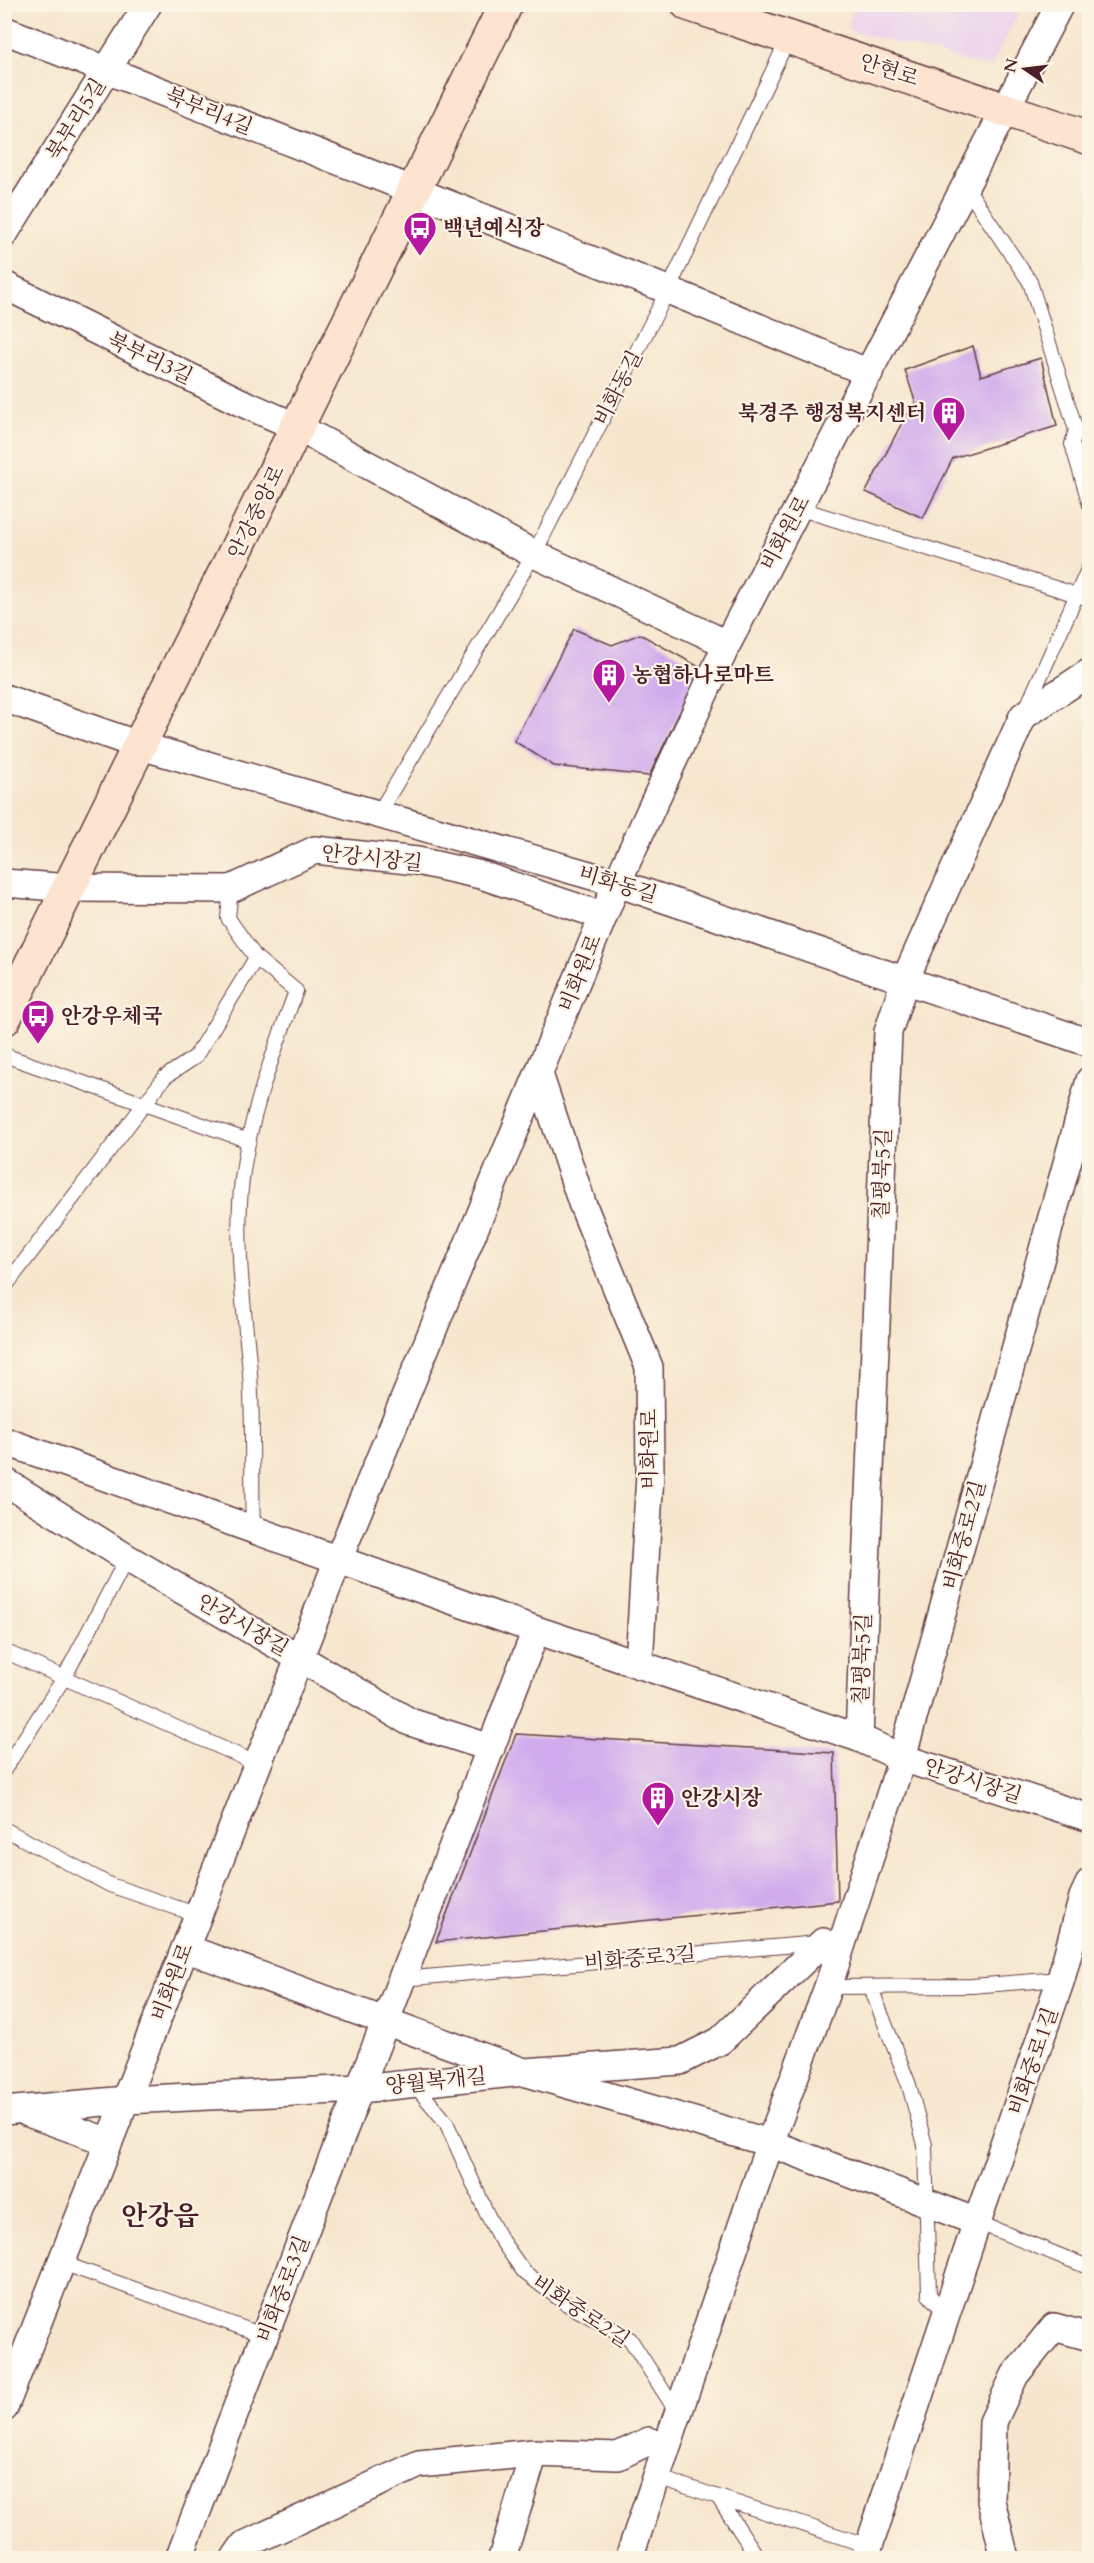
<svg xmlns="http://www.w3.org/2000/svg" width="1094" height="2563" viewBox="0 0 1094 2563" font-family="Cardo,'Noto Serif KR',serif">
<style>
.built{fill:#ead1ec}
.building{fill:#d0abed}
.lines{fill:none;stroke-linecap:round;stroke-linejoin:round}
.service-casing{stroke:#643d43;stroke-width:16}
.minor-casing{stroke:#643d43;stroke-width:30}
.secondary-casing{stroke:#643d43;stroke-width:36}
.service{stroke:#fff;stroke-width:14}
.minor{stroke:#fff;stroke-width:27}
.secondary{stroke:#fde4d1;stroke-width:33}
.labels{text-anchor:middle;stroke-width:4.5;stroke-linejoin:round;paint-order:stroke}
.street-label{font-size:21px;fill:#4a1f2b;stroke:#fcf5e5}
.poi-label{font-size:21px;font-weight:bold;fill:#4a1f2b;stroke:#fcf5e5;text-anchor:start}
.district-label{font-size:27px;font-weight:bold;fill:#4a1f2b;stroke:#fcf5e5}
</style>
<rect width="100%" height="100%" fill="#fcf5e5"/>
<filter id="ink" filterUnits="userSpaceOnUse"><feTurbulence type="fractalNoise" baseFrequency=".0167" numOctaves="2"/><feDisplacementMap in="SourceGraphic" scale="12" xChannelSelector="R" yChannelSelector="G"/><feConvolveMatrix kernelMatrix="1 2 1 2 8 2 1 2 1" color-interpolation-filters="sRGB"/></filter>
<filter id="wash" filterUnits="userSpaceOnUse"><feTurbulence type="fractalNoise" baseFrequency=".008" numOctaves="4" result="noise"/><feDisplacementMap in="SourceGraphic" scale="24" xChannelSelector="R" yChannelSelector="G"/><feGaussianBlur stdDeviation="1.35" result="paint"/><feColorMatrix in="noise" values="0 0 0 0 0 0 0 0 0 0 0 0 0 0 0 0 0 1.4 0 .05"/><feComposite in="paint" operator="in"/></filter>
<g filter="url(#wash)">
<rect width="100%" height="100%" fill="#f6e6cd"/>
<path class="built" d="M 855,5 L 855,4 L 1022,5 L 991,68 L 847,30 Z"/>
<g id="blocks">
<path class="building" d="M 973,346 L 981,376 L 1041,358 L 1057,426 L 953,458 L 923,518 L 866,492 L 905,417 L 916,404 L 905,370 Z
M 574,629 L 612,645 L 640,634 L 701,668 L 649,776 L 554,766 L 514,741 Z
M 516,1734 L 834,1753 L 838,1901 L 436,1942 Z"/>
</g>
</g>
<g filter="url(#ink)">
<use href="#blocks" fill-opacity="0" stroke="#643d43" stroke-width="1.5"/>
<g class="lines">
<g class="service-casing">
<path id="service" d="M 966,187 L 1030,282 L 1076,430 L 1072,444 L 1090,505
M 798,508 L 1090,599
M 1026,709 L 1090,565
M 378,814 L 534,554 L 668,290 L 789,37
M 231,889 L 228,918 L 256,958 L 296,991 C 274,1052 250,1113 242,1179 C 235,1239 243,1300 249,1361 C 254,1416 251,1474 253,1529
M 4,1055 L 249,1141
M 4,1288 L 165,1077 L 195,1057 L 256,958
M 4,1651 L 258,1764
M 4,1770 L 64,1678 L 127,1558
M 4,1829 L 110,1885 L 198,1915
M 402,1979 L 818,1943
M 828,1987 L 972,1986 L 1061,1979
M 871,1988 L 909,2085 L 925,2145 L 929,2295 L 946,2313
M 414,2084 L 446,2122 L 486,2212 L 499,2237 L 524,2272 L 565,2303 L 630,2339 L 678,2414
M 977,2222 L 1083,2265 L 1090,2264
M 62,2263 L 265,2336
M 657,2477 L 869,2546
M 718,2497 L 758,2558"/>
</g>
<g class="minor-casing">
<path id="minor" d="M 4,30 L 668,290 L 869,373
M 4,234 L 148,4
M 4,285 L 240,402 L 297,427 L 534,554 L 727,644
M 4,698 L 141,746 L 617,883 L 1090,1043
M 4,883 L 70,888 L 231,889 L 315,850 L 417,861 L 481,875 L 603,916
M 539,1074 L 582,1203 L 649,1367 L 650,1474 L 639,1665
M 4,1441 L 536,1630 L 859,1738 L 902,1758 L 1090,1818
M 4,1481 L 127,1558 L 410,1722 L 491,1748
M 859,1738 L 888,1032 L 905,980 L 1023,716 L 1090,672
M 185,1948 L 524,2072 L 770,2143 L 977,2222
M 4,2111 L 126,2100 L 360,2089 L 524,2072 L 680,2061 L 720,2041 L 823,1942
M 28,2113 L 109,2142
M 4,2408 L 338,1560 L 617,883 L 727,644 L 1060,4
M 179,2558 L 536,1630
M 235,2558 L 244,2545 L 419,2464 L 534,2453 L 618,2456 L 649,2441 L 666,2449
M 502,2558 L 534,2453
M 629,2558 L 770,2143 L 828,1987 L 902,1758 L 1090,1080
M 865,2558 L 977,2222 L 1061,1979 L 1083,1897 L 1090,1882
M 1005,2558 L 991,2501 L 993,2422 L 1015,2375 L 1054,2327 L 1090,2337"/>
</g>
<g class="secondary-casing">
<path id="secondary" d="M 688,4 L 1090,138
M 4,1019 L 506,4"/>
</g>
<use href="#service" class="service"/>
<use href="#minor" class="minor"/>
<use href="#secondary" class="secondary"/>
</g>
</g>
<defs>
<g id="bus-pin" transform="scale(1.725)"><path d="M0 17L-7.5 6A9.5 9.5 0 1 1 7.5 6Z" fill="#b5179e" stroke="#fcf5e5"/><path d="M-5-6H5V4H4V6H2V4H-2V6H-4V4H-5ZM-3.5-4V0h7V-4ZM-3.5 1.2v1.5H-2V1.2ZM2 1.2v1.5H3.5V1.2Z" fill="#fff"/></g>
<g id="building-pin" transform="scale(1.725)"><path d="M0 17L-7.5 6A9.5 9.5 0 1 1 7.5 6Z" fill="#b5179e" stroke="#fcf5e5"/><path d="M-4-6H4V6H1V3H-1V6H-4ZM-2.5-4.3h1.7v1.8h-1.7ZM.8-4.3h1.7v1.8H.8ZM-2.5-1h1.7V.8h-1.7ZM.8-1h1.7V.8H.8Z" fill="#fff"/></g>
</defs>
<g fill-rule="evenodd">
<use href="#bus-pin" x="420" y="228"/>
<use href="#building-pin" x="949" y="413"/>
<use href="#building-pin" x="609" y="675"/>
<use href="#bus-pin" x="38" y="1016"/>
<use href="#building-pin" x="658" y="1798"/>
</g>
<g class="labels">
<g class="street-label">
<text transform="translate(889 70) rotate(18)" y="7">안현로</text>
<text transform="translate(209 111) rotate(22)" y="7">북부리4길</text>
<text transform="translate(76 119) rotate(-58)" y="7">북부리5길</text>
<text transform="translate(150 358) rotate(26)" y="7">북부리3길</text>
<text transform="translate(618 388) rotate(-63)" y="7">비화동길</text>
<text transform="translate(256 512) rotate(-64)" y="7">안강중앙로</text>
<text transform="translate(785 533) rotate(-62)" y="7">비화원로</text>
<text transform="translate(372 858) rotate(6)" y="7">안강시장길</text>
<text transform="translate(618 884) rotate(17)" y="7">비화동길</text>
<text transform="translate(580 973) rotate(-68)" y="7">비화원로</text>
<text transform="translate(882 1174) rotate(-88)" y="7">칠평북5길</text>
<text transform="translate(649 1449) rotate(-90)" y="7">비화원로</text>
<text transform="translate(964 1535) rotate(-75)" y="7">비화중로2길</text>
<text transform="translate(243 1625) rotate(30)" y="7">안강시장길</text>
<text transform="translate(862 1659) rotate(-88)" y="7">칠평북5길</text>
<text transform="translate(973 1781) rotate(18)" y="7">안강시장길</text>
<text transform="translate(640 1958) rotate(-5)" y="7">비화중로3길</text>
<text transform="translate(172 1982) rotate(-69)" y="7">비화원로</text>
<text transform="translate(1033 2061) rotate(-71)" y="7">비화중로1길</text>
<text transform="translate(436 2081) rotate(-6)" y="7">양월복개길</text>
<text transform="translate(283 2289) rotate(-69)" y="7">비화중로3길</text>
<text transform="translate(581 2311) rotate(34)" y="7">비화중로2길</text>
</g>
<g class="poi-label">
<text x="443" y="235">백년예식장</text>
<text x="926" y="420" text-anchor="end">북경주 행정복지센터</text>
<text x="632" y="682">농협하나로마트</text>
<text x="61" y="1023">안강우체국</text>
<text x="681" y="1805">안강시장</text>
</g>
<g class="district-label">
<text x="160" y="2225">안강읍</text>
</g>
</g>
<rect width="1094" height="2563" fill="none" stroke="#fcf5e5" stroke-width="24"/>
<g transform="translate(1025 69) rotate(284)" stroke="#fcf5e5" stroke-width="4.5" paint-order="stroke">
<path d="M0-4.5L10 22L0 15L-10 22Z" fill="#4a1f2b"/>
<text y="-9" font-size="16" font-weight="bold" text-anchor="middle" fill="#4a1f2b">N</text>
</g>
</svg>
